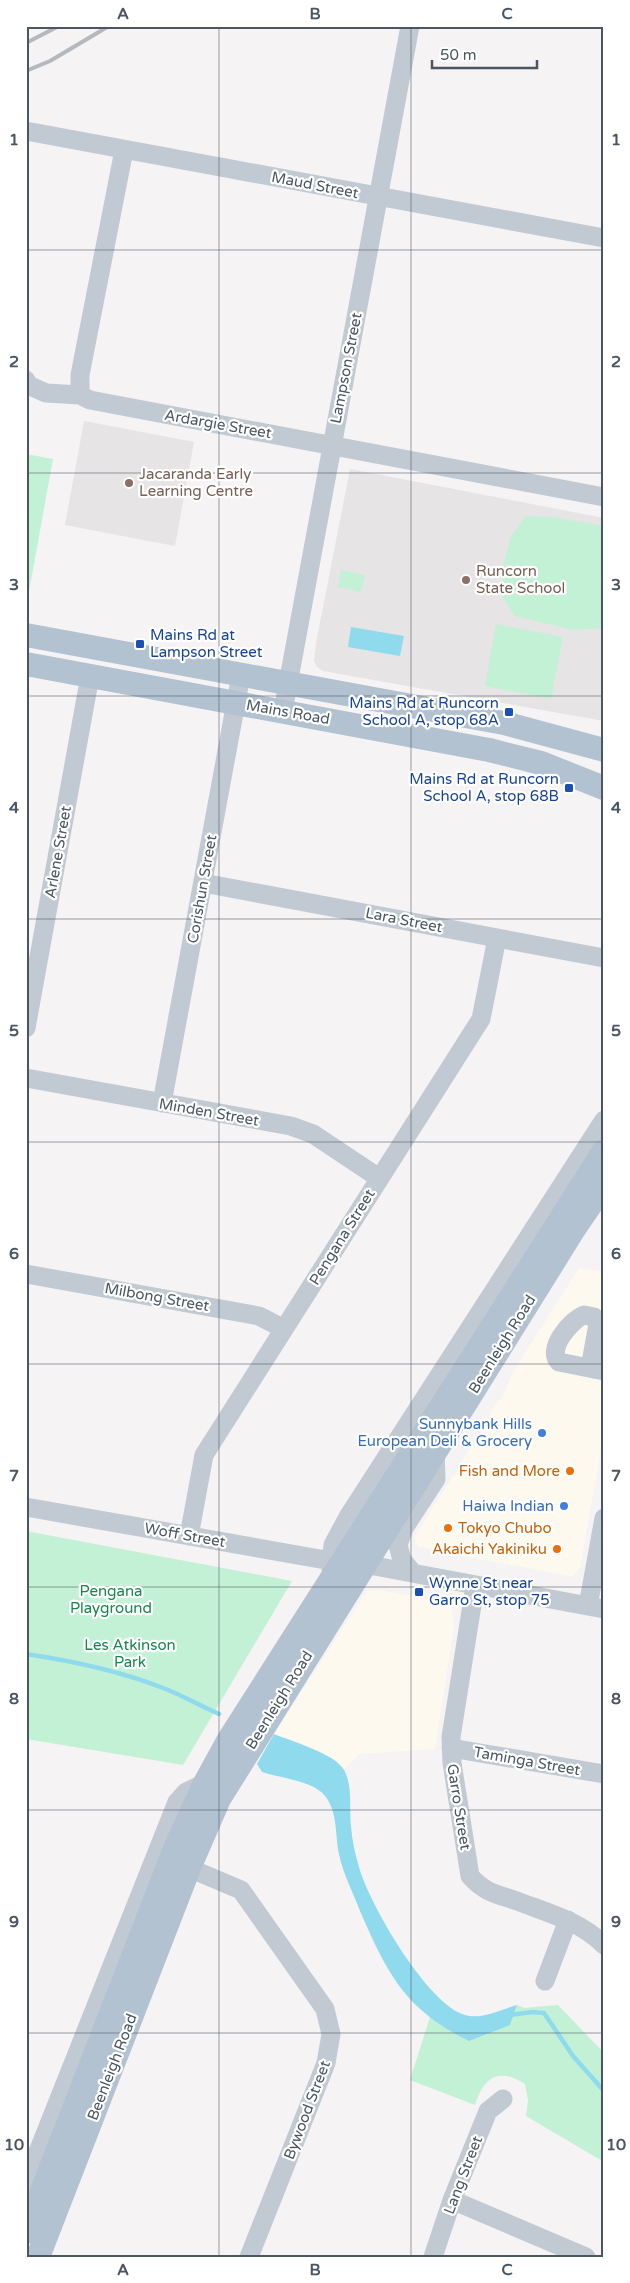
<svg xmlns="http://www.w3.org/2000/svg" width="630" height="2283" viewBox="0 0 630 2283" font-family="'Varela Round',sans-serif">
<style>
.commercial{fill:#fdf9ef}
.education{fill:#e6e4e5}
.green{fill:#c3f1d5}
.water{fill:#90daee}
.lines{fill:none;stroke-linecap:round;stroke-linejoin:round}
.stream{stroke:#90daee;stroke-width:4.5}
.minor{stroke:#c1cad2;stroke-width:19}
.major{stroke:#b3c2d1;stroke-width:24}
.rail{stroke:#b5b8bd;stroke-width:4}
.grid{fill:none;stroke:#4a5661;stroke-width:1;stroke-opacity:0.55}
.education-dot{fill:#8d6e63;stroke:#fff;stroke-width:2}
.transit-dot{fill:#1a4fb4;stroke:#fff;stroke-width:2}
.shop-dot{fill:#3f7fe0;stroke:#fff;stroke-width:2}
.food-dot{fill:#e8710a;stroke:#fff;stroke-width:2}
.labels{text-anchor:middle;stroke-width:4.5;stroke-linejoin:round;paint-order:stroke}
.street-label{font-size:15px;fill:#4a5661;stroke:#fff}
.education-label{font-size:15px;fill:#785e54;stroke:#fff;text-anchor:start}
.transit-label{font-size:15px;fill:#164399;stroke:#fff;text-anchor:start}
.shop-label{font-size:15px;fill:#366cbe;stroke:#fff;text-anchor:end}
.food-label{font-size:15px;fill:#c56008;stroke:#fff;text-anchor:end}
.park-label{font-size:15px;fill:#17864f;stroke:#fff}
.neatline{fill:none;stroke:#4a5661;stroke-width:2}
.grid-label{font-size:16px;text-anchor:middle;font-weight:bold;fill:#4a5661}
</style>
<rect width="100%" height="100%" fill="#f5f3f3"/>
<path class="commercial" d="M 579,1268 L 604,1272 L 604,1434 L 580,1568 L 573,1577 L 419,1547 L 414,1537 L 480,1433 L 498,1400 L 501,1400 L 513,1372 Z
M 380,1590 L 448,1603 L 452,1609 L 454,1627 L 435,1749 L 360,1754 L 344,1769 L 334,1760 L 306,1746 L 274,1734 L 367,1591 Z"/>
<path class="education" d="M 84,421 L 194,442 L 175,546 L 65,525 Z
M 350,469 L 604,518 L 604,721 L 323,671 L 317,667 L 314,661 L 316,643 Z"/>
<path class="green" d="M 26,454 L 53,459 L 26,608 Z
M 526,516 L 552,517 L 604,526 L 604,628 L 573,630 L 515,616 L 503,598 L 502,570 L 511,536 Z
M 341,570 L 365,575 L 361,592 L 338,587 Z
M 496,624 L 563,637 L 551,699 L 485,686 Z
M 26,1531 L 292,1581 L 183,1765 L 26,1739 Z
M 517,2005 L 524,2008 L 558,2005 L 604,2053 L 604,2162 L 526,2116 L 528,2101 L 525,2084 C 498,2067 484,2077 475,2105 L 410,2080 L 430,2017 L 441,2025 L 510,2025 Z"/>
<path class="water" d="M 351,627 L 404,636 L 400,656 L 348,647 Z
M 274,1734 C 291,1741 336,1754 344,1770 C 353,1786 349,1809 351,1826 C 352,1840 355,1854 359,1867 C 369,1904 428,2005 465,2015 C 481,2020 502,2009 517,2005 L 510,2025 L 469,2041 C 405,2010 387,1973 360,1911 C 353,1892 343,1874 339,1854 C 335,1835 338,1812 325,1796 C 314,1781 280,1778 262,1772 L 257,1764 Z"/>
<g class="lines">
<path class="stream" d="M 26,1654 C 73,1661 120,1671 163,1688 C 182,1695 200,1706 219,1714
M 509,2015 L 533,2012 L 544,2013 L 573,2056 L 604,2091"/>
<path class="minor" d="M 26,131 L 604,238
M 124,150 L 80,375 L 80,395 L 90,400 C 261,432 432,466 604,497
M 26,380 L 28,385 L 46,393 L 80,395
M 283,711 L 410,26
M 203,883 L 604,958
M 26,1028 L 90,676
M 26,1078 L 291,1126 L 313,1134 L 379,1178
M 162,1103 L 241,675
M 26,1274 L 259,1316 L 284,1329
M 590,1368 L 598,1324 L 594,1317 L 584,1315 C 571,1320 546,1349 559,1362 L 604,1371
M 26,1507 L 320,1559 L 364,1564 L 604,1609
M 189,1536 L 204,1455 L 481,1019 L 497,938
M 331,1570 L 333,1545 L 348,1517 L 604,1120
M 413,1573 L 402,1560 L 398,1545 L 404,1528 L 436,1479 L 435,1451
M 475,1586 L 451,1737 L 452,1763 L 470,1876 C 485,1893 497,1894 517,1901 C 548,1913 580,1921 604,1945
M 588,1606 L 604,1518
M 451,1748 L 604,1774
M 189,1868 L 241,1890 L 325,2009 L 331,2034 L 326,2063 L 249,2257
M 545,1981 L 568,1920
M 26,2182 L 177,1802 L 186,1792 L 205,1783
M 452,2200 L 586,2257
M 433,2257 L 452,2200 L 488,2111 L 503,2099"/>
<path class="major" d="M 26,635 L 504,723 L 604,750
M 26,664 L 489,750 L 541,763 L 604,788
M 26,2232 L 176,1846 L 205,1783 L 228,1741 L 604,1151
M 38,2257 L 189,1868 L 219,1799 L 574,1229 L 604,1185"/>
<path class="rail" d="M 26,43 L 59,26
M 26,71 L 50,61 L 109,26"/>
</g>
<path class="grid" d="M 219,26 L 219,2257M 411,26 L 411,2257M 26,250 L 604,250M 26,473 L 604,473M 26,696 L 604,696M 26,919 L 604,919M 26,1142 L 604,1142M 26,1364 L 604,1364M 26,1587 L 604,1587M 26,1810 L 604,1810M 26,2033 L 604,2033"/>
<g class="education-dot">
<circle cx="129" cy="483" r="5"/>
<circle cx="466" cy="580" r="5"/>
</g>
<g class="transit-dot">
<rect x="135" y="639" width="10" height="10" rx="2.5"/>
<rect x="504" y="707" width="10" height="10" rx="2.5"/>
<rect x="564" y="783" width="10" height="10" rx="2.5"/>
<rect x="414" y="1587" width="10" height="10" rx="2.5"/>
</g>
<g class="shop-dot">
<circle cx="542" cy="1433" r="5"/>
<circle cx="564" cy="1506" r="5"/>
</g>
<g class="food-dot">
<circle cx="570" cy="1471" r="5"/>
<circle cx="448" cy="1528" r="5"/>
<circle cx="557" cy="1549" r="5"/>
</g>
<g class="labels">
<g class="street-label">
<text transform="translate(315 185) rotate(11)" y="5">Maud Street</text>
<text transform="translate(346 368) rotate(-79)" y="5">Lampson Street</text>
<text transform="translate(218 424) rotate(10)" y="5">Ardargie Street</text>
<text transform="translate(288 712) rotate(10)" y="5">Mains Road</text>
<text transform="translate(58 852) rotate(-80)" y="5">Arlene Street</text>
<text transform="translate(202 889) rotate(-80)" y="5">Corishun Street</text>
<text transform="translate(404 920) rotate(11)" y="5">Lara Street</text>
<text transform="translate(209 1112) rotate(10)" y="5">Minden Street</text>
<text transform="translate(342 1237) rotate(-58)" y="5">Pengana Street</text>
<text transform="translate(157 1297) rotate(10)" y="5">Milbong Street</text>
<text transform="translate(502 1344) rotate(-58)" y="5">Beenleigh Road</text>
<text transform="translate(185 1535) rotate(10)" y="5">Woff Street</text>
<text transform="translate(279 1700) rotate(-58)" y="5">Beenleigh Road</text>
<text transform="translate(527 1761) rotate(10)" y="5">Taminga Street</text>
<text transform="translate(459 1807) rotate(81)" y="5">Garro Street</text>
<text transform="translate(112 2067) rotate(-69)" y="5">Beenleigh Road</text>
<text transform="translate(307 2110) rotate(-69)" y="5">Bywood Street</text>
<text transform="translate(463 2175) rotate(-69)" y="5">Lang Street</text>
</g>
<g class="education-label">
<text x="139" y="479">Jacaranda Early<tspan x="139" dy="17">Learning Centre</tspan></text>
<text x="476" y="576">Runcorn<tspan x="476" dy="17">State School</tspan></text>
</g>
<g class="transit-label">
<text x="150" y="640">Mains Rd at<tspan x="150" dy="17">Lampson Street</tspan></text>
<text x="499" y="708" text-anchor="end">Mains Rd at Runcorn<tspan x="499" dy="17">School A, stop 68A</tspan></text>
<text x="559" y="784" text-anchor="end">Mains Rd at Runcorn<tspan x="559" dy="17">School A, stop 68B</tspan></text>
<text x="429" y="1588">Wynne St near<tspan x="429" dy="17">Garro St, stop 75</tspan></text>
</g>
<g class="shop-label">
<text x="532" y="1429">Sunnybank Hills<tspan x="532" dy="17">European Deli &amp; Grocery</tspan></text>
<text x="554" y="1511">Haiwa Indian</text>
</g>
<g class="food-label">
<text x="560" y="1476">Fish and More</text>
<text x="458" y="1533" text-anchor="start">Tokyo Chubo</text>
<text x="547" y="1554">Akaichi Yakiniku</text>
</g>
<g class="park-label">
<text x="111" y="1596">Pengana<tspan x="111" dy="17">Playground</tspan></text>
<text x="130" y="1650">Les Atkinson<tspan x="130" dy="17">Park</tspan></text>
</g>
</g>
<rect width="630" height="2283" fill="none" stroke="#ffffff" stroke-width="55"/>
<path d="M432 60v8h105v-8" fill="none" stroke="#4a5661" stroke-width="2.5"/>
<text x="440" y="60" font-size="15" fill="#4a5661" stroke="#ffffff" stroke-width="4" paint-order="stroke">50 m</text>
<rect x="28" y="28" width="574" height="2228" class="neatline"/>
<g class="grid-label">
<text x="123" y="19">A</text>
<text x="315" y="19">B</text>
<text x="507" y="19">C</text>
<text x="14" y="145">1</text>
<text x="616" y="145">1</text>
<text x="14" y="367">2</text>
<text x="616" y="367">2</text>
<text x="14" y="590">3</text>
<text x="616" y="590">3</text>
<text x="14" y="813">4</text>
<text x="616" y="813">4</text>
<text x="14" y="1036">5</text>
<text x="616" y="1036">5</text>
<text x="14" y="1259">6</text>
<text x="616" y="1259">6</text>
<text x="14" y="1481">7</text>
<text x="616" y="1481">7</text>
<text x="14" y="1704">8</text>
<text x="616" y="1704">8</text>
<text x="14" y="1927">9</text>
<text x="616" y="1927">9</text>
<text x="14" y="2150">10</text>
<text x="616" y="2150">10</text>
<text x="123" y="2275">A</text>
<text x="315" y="2275">B</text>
<text x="507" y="2275">C</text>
</g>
</svg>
